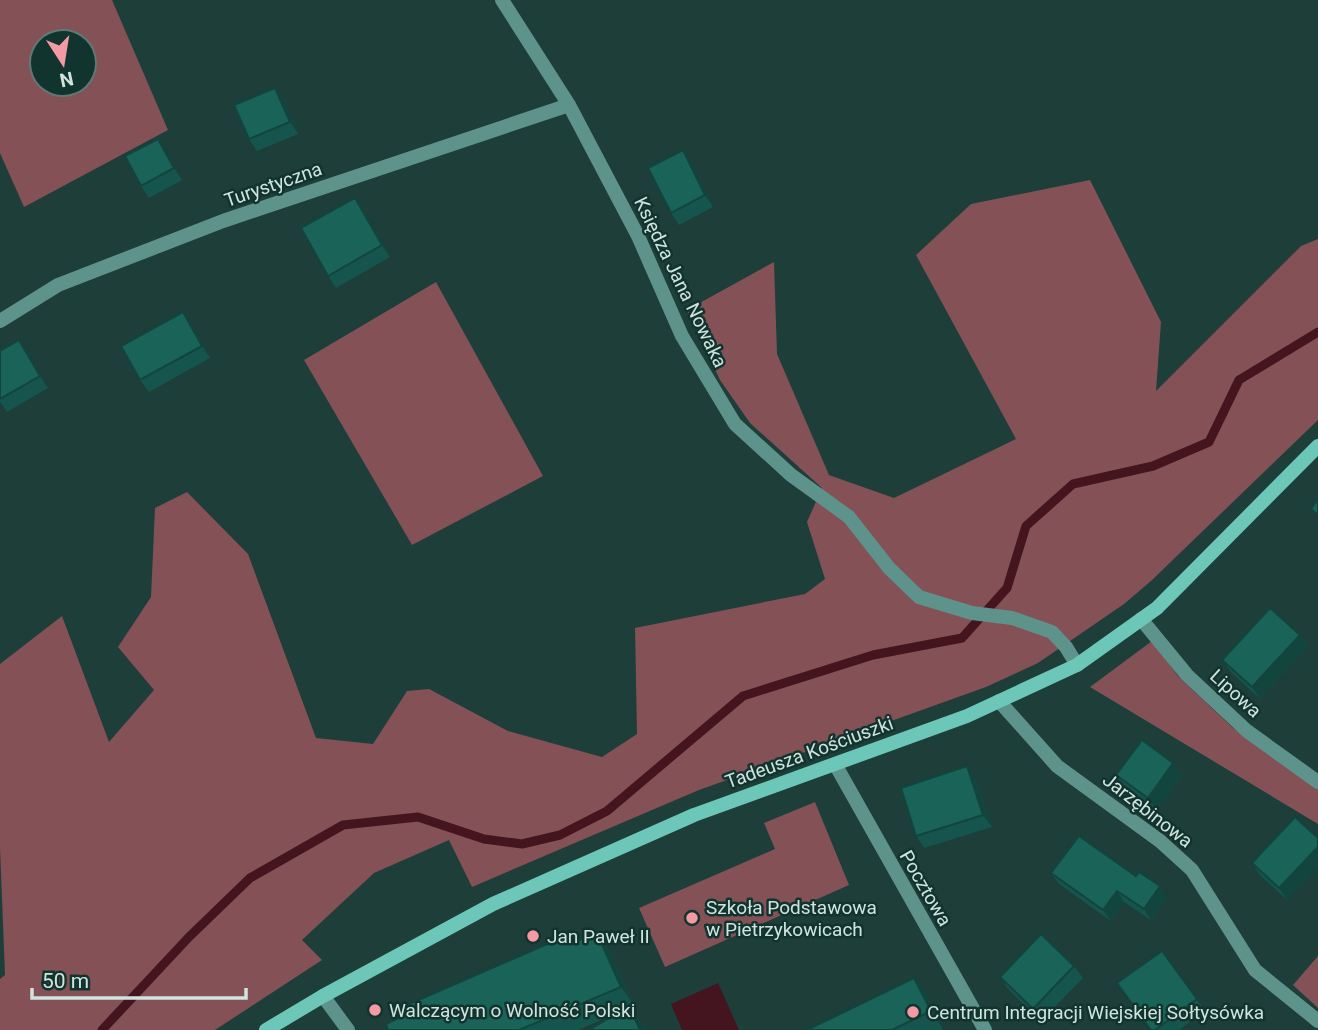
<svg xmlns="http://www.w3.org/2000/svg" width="1318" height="1030" viewBox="0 0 1318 1030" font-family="Roboto,sans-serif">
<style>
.green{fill:#845157;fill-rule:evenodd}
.water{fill:#44151e}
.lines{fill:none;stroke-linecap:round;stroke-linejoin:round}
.stream{stroke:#44151e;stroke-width:9}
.street{stroke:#5d938a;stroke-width:14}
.secondary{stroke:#6dc7b9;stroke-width:14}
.wall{fill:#16554d}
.shaded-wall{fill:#12453e}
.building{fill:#196359;stroke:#12453e;stroke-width:2}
.poi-dot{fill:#f49aa5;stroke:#12342f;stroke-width:2.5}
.labels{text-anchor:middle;stroke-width:5;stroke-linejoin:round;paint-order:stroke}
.street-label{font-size:19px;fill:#d0e3df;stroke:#12342f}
.poi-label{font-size:19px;fill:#d0e3df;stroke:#12342f;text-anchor:start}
</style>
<rect width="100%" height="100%" fill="#1d3e39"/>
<path class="green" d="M 0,0 L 112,0 L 168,130 L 24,207 L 0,153 ZM 42,42 L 84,42 L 84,84 L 42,84 Z
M 1090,180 L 1161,322 L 1156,391 L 1301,246 L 1318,239 L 1318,420 L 1151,581 L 1124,604 L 1038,663 L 986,687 L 699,790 L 472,887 L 449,840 L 374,873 L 302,940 L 322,960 L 215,1030 L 0,1030 L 0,979 L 5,975 L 0,848 L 0,664 L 62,616 L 109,742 L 154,690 L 118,647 L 151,597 L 155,508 L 187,492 L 248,554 L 316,738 L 373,744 L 407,691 L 429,689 L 508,731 L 602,757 L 637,734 L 635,628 L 805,594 L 825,579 L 807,522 L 822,488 L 750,423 L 720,380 L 687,310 L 774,262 L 777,354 L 829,475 L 894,498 L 1016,439 L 916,255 L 971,204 Z
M 436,282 L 543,476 L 412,545 L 304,360 Z
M 1152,641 L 1178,676 L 1233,728 L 1318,788 L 1318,824 L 1090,687 Z
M 815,802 L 849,885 L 665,967 L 639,908 L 775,849 L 764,823 Z
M 1318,956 L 1318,1008 L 1293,985 Z"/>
<path class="water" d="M 718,983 L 739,1030 L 682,1030 L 671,1004 Z"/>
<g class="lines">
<path class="stream" d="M 102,1030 L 189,937 L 250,878 L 343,825 L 418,817 L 484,839 L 522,844 L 560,835 L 607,811 L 743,696 L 873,655 L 962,638 L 1007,588 L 1026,526 L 1073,484 L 1153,466 L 1209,442 L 1239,380 L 1318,332"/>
<path class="street" d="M 502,0 L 569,105 L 638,236 L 682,336 L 735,424 L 791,475 L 849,517 L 889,568 L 919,597 L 972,613 L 1012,618 L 1052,632 L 1066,647 L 1077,665
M 0,321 L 58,285 L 223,221 L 569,105
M 1141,619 L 1187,675 L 1247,731 L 1318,782
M 999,701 L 1057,766 L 1160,841 L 1192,870 L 1255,970 L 1318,1021
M 835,764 L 985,1030
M 323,996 L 348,1030"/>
<path class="secondary" d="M 266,1030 L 323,996 L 493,904 L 694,815 L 967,716 L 1077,665 L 1157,608 L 1318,446"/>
</g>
<path class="wall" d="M 284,100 L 298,134 L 257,151 L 249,139 Z
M 166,151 L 182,180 L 149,198 L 141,186 Z
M 691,162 L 713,207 L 679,225 L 671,213 Z
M 355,198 L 363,209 L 390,257 L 336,288 L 328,276 Z
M 183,312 L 191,324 L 210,358 L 149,392 L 140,380 Z
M 19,340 L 27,351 L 48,388 L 7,412 L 0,402 L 0,351 Z
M 1300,635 L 1308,647 L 1260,699 L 1231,672 L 1222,660 Z
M 1116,775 L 1182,775 L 1156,810 L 1124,787 Z
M 976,778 L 992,827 L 924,848 L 916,836 Z
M 1318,838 L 1287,900 L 1260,875 L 1252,863 Z
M 1051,873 L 1136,876 L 1167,897 L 1151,920 L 1124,902 L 1111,921 L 1059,884 Z
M 597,933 L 610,952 L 635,1006 L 631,1008 L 646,1030 L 589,1030 L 615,1014 L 578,1030 L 388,1030 L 568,935 L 573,943 Z
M 1162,951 L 1205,1011 L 1179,1030 L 1151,1030 Z
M 1074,966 L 1083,978 L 1041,1021 L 1008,989 L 1000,977 Z
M 914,978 L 926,995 L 943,1029 L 940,1030 L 807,1030 Z"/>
<path class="shaded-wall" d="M 275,88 L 284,100 L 298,134 L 290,122 Z
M 158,139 L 166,151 L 182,180 L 174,168 Z
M 683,150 L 691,162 L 713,207 L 705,195 Z
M 355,198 L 363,209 L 390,257 L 382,245 Z
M 183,312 L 191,324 L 210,358 L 202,346 Z
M 19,340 L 27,351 L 48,388 L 40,376 Z
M 1300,635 L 1308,647 L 1260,699 L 1252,687 Z
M 1173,763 L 1182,775 L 1156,810 L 1148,798 Z
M 967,766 L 976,778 L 992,827 L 983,815 Z
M 1318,847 L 1318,867 L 1287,900 L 1279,888 Z
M 1160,886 L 1167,897 L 1151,920 L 1144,909 Z
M 1117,891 L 1124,902 L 1111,921 L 1103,910 Z
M 597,933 L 610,952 L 635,1006 L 621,987 Z
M 914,978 L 926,995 L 943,1029 L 931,1011 Z
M 629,1006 L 646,1030 L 640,1030 Z"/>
<path class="building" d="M 275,88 L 290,122 L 249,139 L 234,105 Z
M 158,139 L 174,168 L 141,186 L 125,156 Z
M 683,150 L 705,195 L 671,213 L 648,168 Z
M 355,198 L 382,245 L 328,276 L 301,228 Z
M 183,312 L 202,346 L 140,380 L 121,346 Z
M 19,340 L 40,376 L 0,399 L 0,351 Z
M 1318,499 L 1318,515 L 1311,509 Z
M 1270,608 L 1300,635 L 1252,687 L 1222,660 Z
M 1142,740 L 1173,763 L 1148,798 L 1116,775 Z
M 967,766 L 983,815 L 916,836 L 901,788 Z
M 1295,817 L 1318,838 L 1318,847 L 1279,888 L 1252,863 Z
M 1079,836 L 1136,876 L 1139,872 L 1160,886 L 1144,909 L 1117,891 L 1103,910 L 1051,873 Z
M 597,933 L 621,987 L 519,1030 L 388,1030 L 386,1024 L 407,1014 L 407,1005 L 568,935 L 572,943 Z
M 1041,934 L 1074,966 L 1033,1009 L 1000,977 Z
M 1162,951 L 1197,999 L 1155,1030 L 1151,1030 L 1117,983 Z
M 914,978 L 931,1011 L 892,1030 L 807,1030 Z
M 629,1006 L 640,1030 L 589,1030 Z"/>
<g class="poi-dot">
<circle cx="692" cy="918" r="7"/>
<circle cx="533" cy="936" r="7"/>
<circle cx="375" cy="1010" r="7"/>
<circle cx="913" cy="1012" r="7"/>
</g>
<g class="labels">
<g class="street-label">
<text transform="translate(273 184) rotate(-19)" y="7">Turystyczna</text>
<text transform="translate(681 282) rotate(64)" y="7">Księdza Jana Nowaka</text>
<text transform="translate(1236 693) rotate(42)" y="7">Lipowa</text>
<text transform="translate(809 752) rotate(-20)" y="7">Tadeusza Kościuszki</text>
<text transform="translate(1148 810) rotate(38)" y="7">Jarzębinowa</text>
<text transform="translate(926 888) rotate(60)" y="7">Pocztowa</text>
</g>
<g class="poi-label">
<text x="706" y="914">Szkoła Podstawowa<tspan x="706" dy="22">w Pietrzykowicach</tspan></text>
<text x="547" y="943">Jan Paweł II</text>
<text x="389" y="1017">Walczącym o Wolność Polski</text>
<text x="927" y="1019">Centrum Integracji Wiejskiej Sołtysówka</text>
</g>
</g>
<g transform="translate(63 63) rotate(168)"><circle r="33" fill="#12342f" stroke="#5e7a75" stroke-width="2"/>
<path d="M0-5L12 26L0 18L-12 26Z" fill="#f49aa5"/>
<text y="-10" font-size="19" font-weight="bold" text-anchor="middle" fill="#d0e3df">N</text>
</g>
<path d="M32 988v10h214v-10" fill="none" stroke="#d0e3df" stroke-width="3.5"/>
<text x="42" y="988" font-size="21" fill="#d0e3df" stroke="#12342f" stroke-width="5" paint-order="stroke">50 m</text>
</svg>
